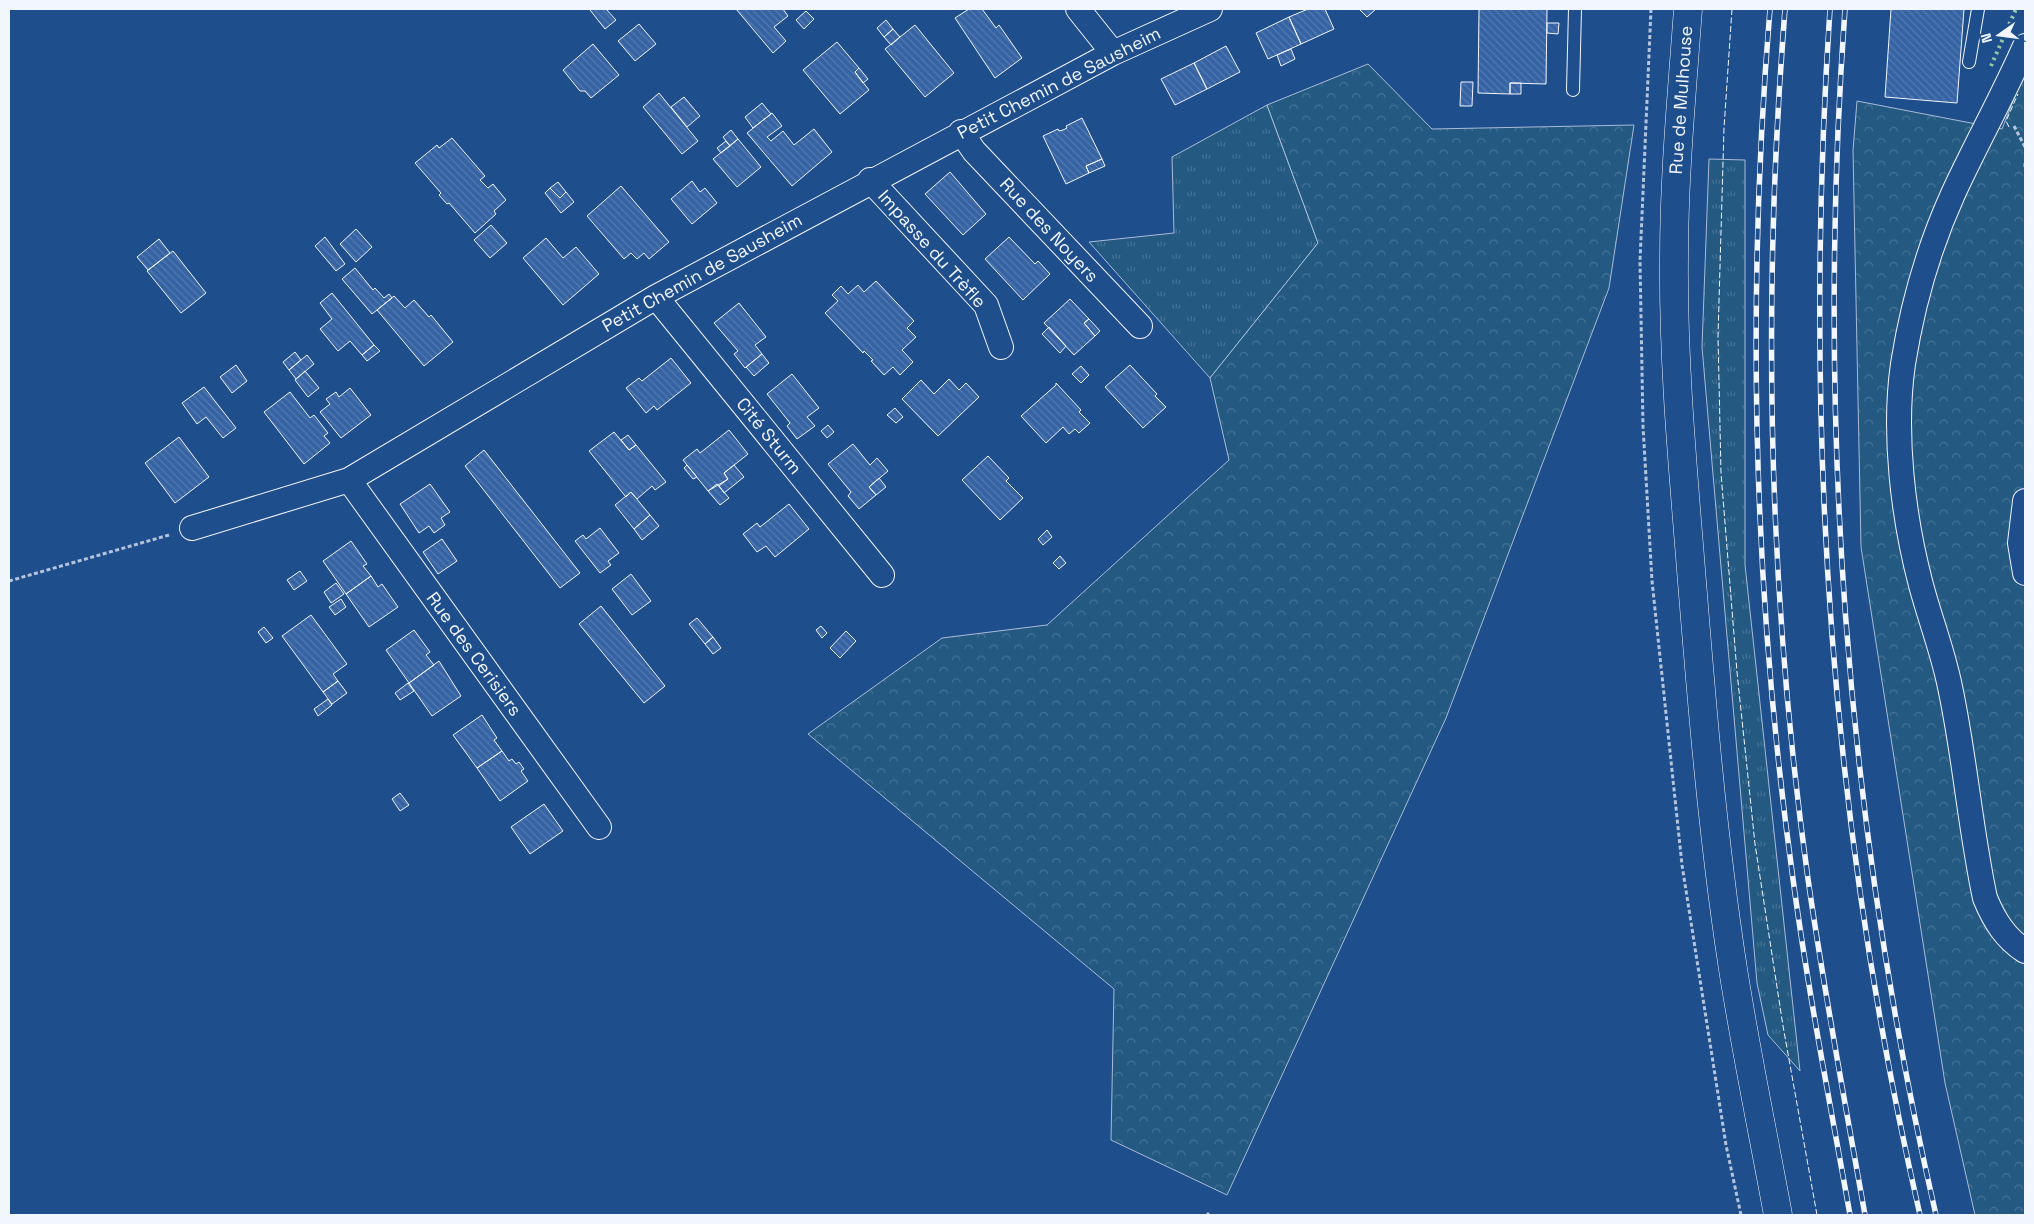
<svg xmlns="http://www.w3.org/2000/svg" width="2034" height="1224" viewBox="0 0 2034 1224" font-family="'Space Grotesk',sans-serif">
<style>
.grass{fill:url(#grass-tufts);stroke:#a8bbd7}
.forest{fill:url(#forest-crowns);stroke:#a8bbd7}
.building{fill:url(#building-back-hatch);stroke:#f2f6ff}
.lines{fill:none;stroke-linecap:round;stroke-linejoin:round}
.lane-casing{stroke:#f2f6ff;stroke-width:14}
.street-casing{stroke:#f2f6ff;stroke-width:26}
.primary-casing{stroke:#f2f6ff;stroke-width:29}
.path{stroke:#b3c4dc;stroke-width:3;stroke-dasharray:4 2.5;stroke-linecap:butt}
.lane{stroke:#1f4e8c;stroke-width:12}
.street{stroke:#1f4e8c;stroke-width:24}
.primary{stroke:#1f4e8c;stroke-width:28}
.rail-casing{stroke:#f2f6ff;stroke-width:5.5}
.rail{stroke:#1f4e8c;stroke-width:4;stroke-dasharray:11;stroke-linecap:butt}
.hedge{stroke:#97c8a6;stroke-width:4;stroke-dasharray:2.5 4;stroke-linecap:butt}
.fence{stroke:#f2f6ff;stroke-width:1;stroke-dasharray:6 2.5;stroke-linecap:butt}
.labels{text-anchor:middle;stroke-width:4;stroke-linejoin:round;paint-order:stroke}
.street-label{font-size:18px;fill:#f2f6ff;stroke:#1f4e8c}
</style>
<defs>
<pattern id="grass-tufts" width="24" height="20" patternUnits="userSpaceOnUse" patternTransform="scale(1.25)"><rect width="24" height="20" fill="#245a82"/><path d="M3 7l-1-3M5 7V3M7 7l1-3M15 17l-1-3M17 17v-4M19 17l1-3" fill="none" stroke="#447295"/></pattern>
<pattern id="forest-crowns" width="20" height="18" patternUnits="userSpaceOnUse" patternTransform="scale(1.25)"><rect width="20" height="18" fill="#245a82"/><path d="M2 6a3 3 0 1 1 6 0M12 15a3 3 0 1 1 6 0" fill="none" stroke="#447295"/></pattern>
<pattern id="building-back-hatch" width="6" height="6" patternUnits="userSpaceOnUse" patternTransform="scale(1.25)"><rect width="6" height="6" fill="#3563a3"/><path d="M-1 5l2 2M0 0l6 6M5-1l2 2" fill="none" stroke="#537ab1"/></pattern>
</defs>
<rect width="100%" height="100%" fill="#1f4e8c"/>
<path class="grass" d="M 1267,105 L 1318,243 L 1210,378 L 1089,242 L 1174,233 L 1172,157 Z
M 1709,159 L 1745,160 L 1745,565 L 1800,1071 L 1768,1035 L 1757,983 L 1702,347 Z"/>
<path class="forest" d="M 1368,64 L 1432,129 L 1634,125 L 1609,288 L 1446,718 L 1227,1195 L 1111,1140 L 1114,989 L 808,734 L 942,638 L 1047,625 L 1229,460 L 1210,378 L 1318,243 L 1267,105 Z
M 2025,71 L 2025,1215 L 1975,1215 L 1945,1083 L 1861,547 L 1853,150 L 1857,101 L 2002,129 Z"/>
<path class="building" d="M 592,9 L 606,9 L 616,20 L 605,29 L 590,10 Z
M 736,9 L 783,9 L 788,16 L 774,27 L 786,41 L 773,53 Z
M 969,9 L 982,9 L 996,28 L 999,25 L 1022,58 L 995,78 L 955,18 Z
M 1308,9 L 1325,9 L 1334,29 L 1301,44 L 1289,17 Z
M 1359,9 L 1376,9 L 1367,17 Z
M 1479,9 L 1547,9 L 1546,84 L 1510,83 L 1510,94 L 1478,93 Z
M 1891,9 L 1964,9 L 1957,103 L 1885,97 Z
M 806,11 L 814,19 L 804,29 L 796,20 Z
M 1289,17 L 1301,44 L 1268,59 L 1256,33 Z
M 886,20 L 893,29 L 884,37 L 877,28 Z
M 1547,23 L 1559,23 L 1558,34 L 1547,33 Z
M 639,24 L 656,44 L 635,61 L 618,41 Z
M 915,25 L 954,73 L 925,97 L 885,49 Z
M 893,29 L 900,37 L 891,45 L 884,37 Z
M 837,42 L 859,68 L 855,72 L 869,90 L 840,114 L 803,70 Z
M 593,44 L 619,75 L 591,98 L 585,91 L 580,91 L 563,70 Z
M 1226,46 L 1240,72 L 1207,89 L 1194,63 Z
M 1291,49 L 1295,59 L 1281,66 L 1277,55 Z
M 1194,63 L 1207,89 L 1175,105 L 1161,79 Z
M 859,68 L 868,79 L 863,83 L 855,72 Z
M 1461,82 L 1473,82 L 1472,106 L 1460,106 Z
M 1510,83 L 1521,83 L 1521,94 L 1510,94 Z
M 659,93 L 698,141 L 682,154 L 643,107 Z
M 684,97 L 700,116 L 687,127 L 671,107 Z
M 762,103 L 771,114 L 753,128 L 745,117 Z
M 772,113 L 782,126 L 767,137 L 771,141 L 783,131 L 794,145 L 814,129 L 832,152 L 792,186 L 747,133 Z
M 1082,118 L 1102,159 L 1086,166 L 1089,173 L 1066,184 L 1043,136 L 1058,129 L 1059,131 L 1063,130 L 1067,128 L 1066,126 Z
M 731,130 L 738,139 L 730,146 L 723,137 Z
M 452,138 L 485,176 L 480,180 L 488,188 L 493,184 L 506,200 L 494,211 L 496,214 L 475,233 L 449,203 L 447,204 L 439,195 L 441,193 L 415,163 L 437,145 L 439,148 Z
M 738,139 L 761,167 L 737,187 L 713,159 Z
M 726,141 L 730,146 L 721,153 L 717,148 Z
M 1102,159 L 1105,166 L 1089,173 L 1086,166 Z
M 950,172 L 986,214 L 963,235 L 925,194 Z
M 692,181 L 700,192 L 705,188 L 717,203 L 692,224 L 671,199 Z
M 558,182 L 566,192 L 560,198 L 550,188 Z
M 621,186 L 669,242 L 649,259 L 644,253 L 637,259 L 631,253 L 624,259 L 587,216 Z
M 550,188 L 560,198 L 566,192 L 574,202 L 561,213 L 545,193 Z
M 491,225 L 507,243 L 490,258 L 474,240 Z
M 356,229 L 372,247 L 356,262 L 340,244 Z
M 325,237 L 345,264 L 336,271 L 315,246 Z
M 1009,237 L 1035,264 L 1038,261 L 1050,274 L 1023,300 L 985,259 Z
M 546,238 L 563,258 L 576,247 L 599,274 L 563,305 L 523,258 Z
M 159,239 L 170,253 L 148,270 L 137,257 Z
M 173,251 L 206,293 L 181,313 L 147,271 Z
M 355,268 L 373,290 L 375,288 L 384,298 L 389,294 L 392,298 L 372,314 L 342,279 Z
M 876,281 L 914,321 L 907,328 L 916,337 L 902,350 L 913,362 L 900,375 L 893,367 L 884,375 L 871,361 L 873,360 L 864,351 L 863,353 L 825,313 L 838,301 L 832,295 L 841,286 L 848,294 L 858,285 L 864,292 Z
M 332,293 L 374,345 L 362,355 L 350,341 L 338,351 L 320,329 L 332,319 L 320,303 Z
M 394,296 L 405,308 L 414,300 L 429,317 L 431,315 L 453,342 L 424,366 L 377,310 Z
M 1070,299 L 1089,319 L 1084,323 L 1095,336 L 1074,355 L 1044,323 Z
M 739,303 L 766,337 L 755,345 L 762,354 L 745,368 L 734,354 L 738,351 L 714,323 Z
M 1089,319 L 1100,331 L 1095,336 L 1084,323 Z
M 1049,327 L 1066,346 L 1060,353 L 1042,334 Z
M 374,345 L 380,351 L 367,361 L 362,355 Z
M 295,352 L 301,360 L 289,370 L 283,362 Z
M 762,354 L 769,363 L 754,376 L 746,367 Z
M 307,355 L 314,364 L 296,379 L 289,370 Z
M 671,358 L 691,383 L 657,410 L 654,406 L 646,413 L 626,388 L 639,378 L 642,381 Z
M 236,365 L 247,381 L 232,393 L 220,377 Z
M 1130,365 L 1157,394 L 1155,396 L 1166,407 L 1143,428 L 1105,387 Z
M 1081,366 L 1089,375 L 1081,383 L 1072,374 Z
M 305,371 L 319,388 L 308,397 L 295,380 Z
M 792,374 L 819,408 L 807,417 L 815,426 L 797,439 L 787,426 L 790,423 L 767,394 Z
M 949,379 L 959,390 L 966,383 L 979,397 L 938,436 L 902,399 L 921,380 L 934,394 Z
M 1056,383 L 1081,410 L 1079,412 L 1090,423 L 1079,433 L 1075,429 L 1069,434 L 1063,427 L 1046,443 L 1021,416 L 1056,385 Z
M 204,387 L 236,428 L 223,438 L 206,417 L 197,424 L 182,403 Z
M 350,388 L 371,415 L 341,438 L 320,412 L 330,404 L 326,399 L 336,392 L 339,397 Z
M 290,392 L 310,418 L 314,415 L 328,433 L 324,436 L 330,443 L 304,464 L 264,412 Z
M 895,408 L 903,417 L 896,423 L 887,415 Z
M 828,425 L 834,432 L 827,438 L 821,431 Z
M 729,430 L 748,454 L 724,473 L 728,479 L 708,491 L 683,460 L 697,449 L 700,453 Z
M 614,432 L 629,450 L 636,445 L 666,482 L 655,490 L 652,486 L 637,499 L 631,492 L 626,497 L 589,451 Z
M 628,435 L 636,445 L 629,450 L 621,440 Z
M 179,437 L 209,477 L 175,503 L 145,463 Z
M 853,444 L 870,465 L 877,458 L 888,471 L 869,487 L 876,495 L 859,509 L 848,496 L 851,492 L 828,464 Z
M 484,450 L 580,573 L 560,588 L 465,466 Z
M 988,456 L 1009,478 L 1006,481 L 1023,498 L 1000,520 L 962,480 Z
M 687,465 L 697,477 L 693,479 L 684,468 Z
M 734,465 L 744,477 L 724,493 L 719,486 L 728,479 L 724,473 Z
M 879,478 L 886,487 L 876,495 L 869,487 Z
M 430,484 L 450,512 L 441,518 L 445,525 L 434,533 L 429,526 L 419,533 L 400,504 Z
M 717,484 L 729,498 L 720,505 L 708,491 Z
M 631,492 L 650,515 L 634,529 L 615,505 Z
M 789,504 L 809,529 L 775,557 L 766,546 L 757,552 L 743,534 L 757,523 L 760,527 Z
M 650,515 L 659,526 L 642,540 L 634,529 Z
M 600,528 L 619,553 L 608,561 L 611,565 L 600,573 L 575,541 L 583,535 L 586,539 Z
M 1047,530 L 1052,537 L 1043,545 L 1038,539 Z
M 442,539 L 457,561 L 438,574 L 423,552 Z
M 351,541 L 367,564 L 363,566 L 371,576 L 346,594 L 323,561 Z
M 1060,556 L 1066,563 L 1059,569 L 1053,563 Z
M 300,571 L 307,581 L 294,590 L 287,580 Z
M 631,574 L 651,601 L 632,615 L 612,589 Z
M 371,576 L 378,587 L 382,584 L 398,607 L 369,627 L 346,594 Z
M 336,583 L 344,594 L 331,603 L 324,592 Z
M 341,599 L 346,607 L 335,615 L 329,607 Z
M 601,606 L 665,686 L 644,703 L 579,624 Z
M 311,615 L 347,664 L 333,674 L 338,681 L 323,692 L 282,636 Z
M 697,618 L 713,637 L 705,644 L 689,624 Z
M 821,626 L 827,633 L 822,638 L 816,630 Z
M 264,627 L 273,638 L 266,643 L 258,632 Z
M 414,630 L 430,652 L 426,655 L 434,665 L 409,683 L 386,650 Z
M 846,631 L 856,641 L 840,658 L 830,648 Z
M 713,637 L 721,648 L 713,654 L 705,644 Z
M 439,661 L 461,696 L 432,716 L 409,683 Z
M 338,681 L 347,693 L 332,704 L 323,692 Z
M 408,683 L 414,691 L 400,700 L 395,693 Z
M 328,699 L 332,705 L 318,716 L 314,709 Z
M 482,715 L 497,738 L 494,740 L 502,751 L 477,768 L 453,735 Z
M 502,751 L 509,761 L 512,759 L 516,764 L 519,762 L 524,769 L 521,771 L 528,781 L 500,801 L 477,768 Z
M 400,793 L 409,805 L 400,811 L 392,799 Z
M 544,804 L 563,831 L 530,854 L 511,827 Z"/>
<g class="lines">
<g class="lane-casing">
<path id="lane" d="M 1969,62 L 1978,9
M 1573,90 L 1575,9"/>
</g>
<g class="street-casing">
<path id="street" d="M 1078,9 L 1113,53
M 2025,46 C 2003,96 1976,144 1953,194 C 1929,247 1912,307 1903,364 C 1893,433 1903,517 1921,585 C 1930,619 1943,652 1950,687 C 1965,757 1970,828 1985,898 C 1994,920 2005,938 2025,951
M 961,132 L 974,151 L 1140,326
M 870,180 L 986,305 L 1001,347
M 656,297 L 882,575
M 349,480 L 599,827
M 2025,501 L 2020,543 L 2025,573
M 192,528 L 349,480 L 656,297 L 1113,53 L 1210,9"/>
</g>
<g class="primary-casing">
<path id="primary" d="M 1688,9 C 1682,92 1674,175 1674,258 C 1673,358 1682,458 1690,557 C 1701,695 1712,833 1733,969 C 1746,1052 1763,1133 1778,1215"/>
</g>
<path class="path" d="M 1651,9 L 1640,261 L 1643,426 L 1652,581 L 1682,865 L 1726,1145 L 1741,1215
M 2014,126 L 2025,147
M 2025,163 L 2025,167
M 9,581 L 169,535
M 1207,1215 L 1209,1213"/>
<use href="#lane" class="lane"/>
<use href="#street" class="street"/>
<use href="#primary" class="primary"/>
<g class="rail-casing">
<path id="rail" d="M 1770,9 C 1746,299 1753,591 1793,879 C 1808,991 1830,1103 1850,1215
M 1785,9 C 1762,298 1768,591 1808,879 C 1824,991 1845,1103 1865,1215
M 1830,9 C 1803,413 1829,820 1920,1215
M 1845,9 C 1816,412 1845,821 1936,1215"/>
</g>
<use href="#rail" class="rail"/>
<path class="hedge" d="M 1991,66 L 2016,9"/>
<path class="fence" d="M 1732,9 L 1724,128 L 1718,336 L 1721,473 L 1737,672 L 1755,844 L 1783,1026 L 1817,1215
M 2009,127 L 2006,121 L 2018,94"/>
</g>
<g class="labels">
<g class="street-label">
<text transform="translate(1059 83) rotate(-27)" y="6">Petit Chemin de Sausheim</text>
<text transform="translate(1681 100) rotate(-86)" y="6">Rue de Mulhouse</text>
<text transform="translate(1049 230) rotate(47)" y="6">Rue des Noyers</text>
<text transform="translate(932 249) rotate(48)" y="6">Impasse du Trèfle</text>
<text transform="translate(702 273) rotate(-29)" y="6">Petit Chemin de Sausheim</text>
<text transform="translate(769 436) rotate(51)" y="6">Cité Sturm</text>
<text transform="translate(474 654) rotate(54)" y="6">Rue des Cerisiers</text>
</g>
</g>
<rect width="2034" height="1224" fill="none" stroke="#f2f6ff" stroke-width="20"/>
<g transform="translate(1999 35) rotate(256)" stroke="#1f4e8c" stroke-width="4" paint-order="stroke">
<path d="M0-4L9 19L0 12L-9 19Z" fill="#f2f6ff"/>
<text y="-8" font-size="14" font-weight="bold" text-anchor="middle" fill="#f2f6ff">N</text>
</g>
</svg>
